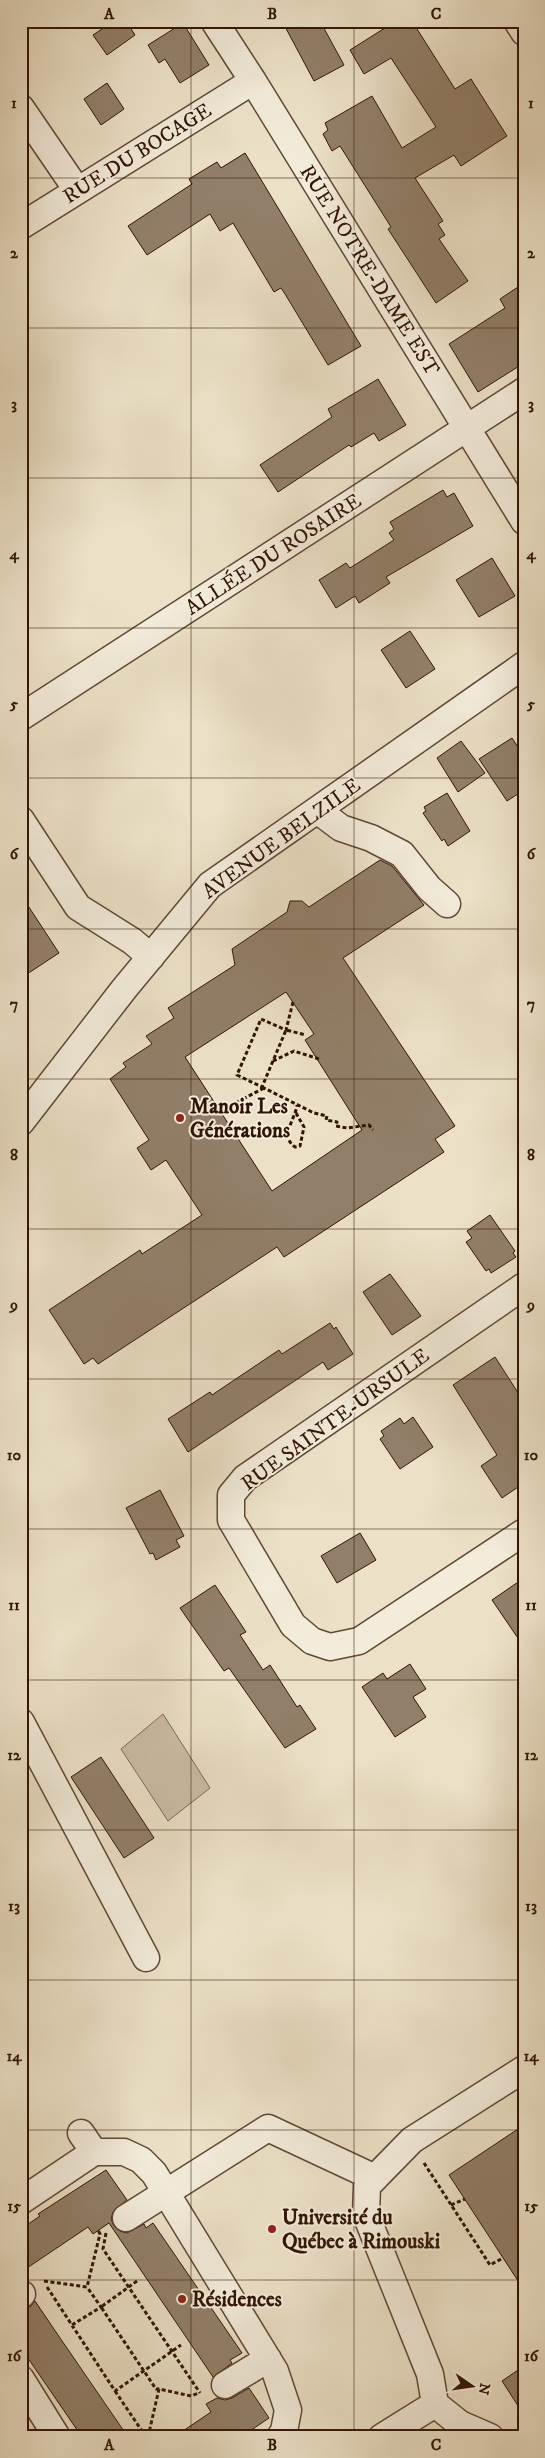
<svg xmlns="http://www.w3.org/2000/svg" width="545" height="2458" viewBox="0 0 545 2458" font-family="'IM FELL DW Pica',serif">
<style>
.green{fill:#ccbea6;stroke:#7e6a54}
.building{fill:#927f69;stroke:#311503;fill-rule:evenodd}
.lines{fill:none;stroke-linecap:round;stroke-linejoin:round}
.minor-casing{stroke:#604834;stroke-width:29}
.path{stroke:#311503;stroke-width:3;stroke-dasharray:4 2.5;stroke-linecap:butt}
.minor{stroke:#f3ecdb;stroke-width:26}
.grid{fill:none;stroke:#311503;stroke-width:1;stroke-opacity:0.55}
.poi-dot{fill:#8f2418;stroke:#f3ecdb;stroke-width:2}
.labels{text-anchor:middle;stroke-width:4;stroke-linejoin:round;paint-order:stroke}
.street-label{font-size:21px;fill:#311503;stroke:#f3ecdb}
.poi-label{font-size:21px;font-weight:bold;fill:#311503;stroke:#f3ecdb;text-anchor:start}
.neatline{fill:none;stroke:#311503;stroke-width:2}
.grid-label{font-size:16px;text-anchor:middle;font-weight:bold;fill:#311503}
</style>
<rect width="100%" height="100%" fill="#ece1c7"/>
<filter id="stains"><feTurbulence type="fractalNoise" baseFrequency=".004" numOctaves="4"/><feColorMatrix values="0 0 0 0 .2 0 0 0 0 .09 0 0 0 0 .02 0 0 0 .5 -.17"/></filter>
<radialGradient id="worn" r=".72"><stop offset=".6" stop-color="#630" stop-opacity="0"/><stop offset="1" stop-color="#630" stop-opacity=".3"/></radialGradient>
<path class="green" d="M 163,1714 L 210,1788 L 168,1821 L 121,1749 Z"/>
<path class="building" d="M 114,21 L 126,21 L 135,35 L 107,55 L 93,35 Z
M 282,21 L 320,21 L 344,65 L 314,81 Z
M 396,21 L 412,21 L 455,89 L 471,79 L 507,136 L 461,166 L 454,155 L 415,178 L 443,221 L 438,224 L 445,235 L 439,239 L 468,281 L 436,303 L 388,229 L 391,227 L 340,146 L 332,151 L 323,134 L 328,130 L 325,123 L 372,96 L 402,148 L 436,127 L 391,58 L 364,74 L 350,50 Z
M 183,23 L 209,65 L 180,83 L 165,59 L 159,63 L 148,45 Z
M 107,83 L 124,109 L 101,125 L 84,99 Z
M 245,153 L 361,346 L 328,365 L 285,294 L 281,288 L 274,292 L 233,223 L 220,231 L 210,214 L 147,255 L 128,226 L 192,184 L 189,179 L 217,162 L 221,168 Z
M 524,283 L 524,363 L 478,392 L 449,344 L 505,308 L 500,299 Z
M 378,379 L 406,425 L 379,441 L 374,433 L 351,447 L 349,445 L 278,492 L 260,465 L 332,417 L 328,409 Z
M 443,490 L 447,497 L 454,493 L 473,526 L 386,577 L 390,583 L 359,603 L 355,596 L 336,608 L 319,580 L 346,563 L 350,568 L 394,540 L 389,533 L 394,529 L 390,522 Z
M 492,558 L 515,596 L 479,617 L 456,580 Z
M 410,631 L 435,669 L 406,688 L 381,650 Z
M 512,738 L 524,756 L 524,790 L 507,801 L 479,759 Z
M 461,741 L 485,773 L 458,792 L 437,758 Z
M 447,793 L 470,831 L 448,846 L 444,839 L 442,841 L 423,813 L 426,811 L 424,807 Z
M 380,860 L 392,866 L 424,905 L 343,958 L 455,1126 L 435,1139 L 444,1152 L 284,1257 L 277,1247 L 98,1364 L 93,1358 L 84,1364 L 49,1310 L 140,1250 L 142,1254 L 202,1215 L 166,1160 L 151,1170 L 137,1148 L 149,1140 L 110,1079 L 126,1067 L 123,1063 L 152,1044 L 146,1036 L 174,1018 L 168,1008 L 235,965 L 232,949 L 287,912 L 290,901 L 302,901 L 309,907 ZM 286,992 L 314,1034 L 305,1040 L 362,1130 L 272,1191 L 185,1057 Z
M 21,895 L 59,953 L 21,978 Z
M 490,1215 L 515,1251 L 513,1253 L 516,1257 L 491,1273 L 489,1269 L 486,1271 L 466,1242 L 472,1238 L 467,1231 Z
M 390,1274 L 421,1316 L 392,1335 L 363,1292 Z
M 330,1323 L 334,1329 L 336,1327 L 353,1354 L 328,1370 L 323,1362 L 188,1452 L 168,1419 L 210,1392 L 212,1395 L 279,1350 L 282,1354 Z
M 495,1357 L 524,1402 L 524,1483 L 502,1498 L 481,1466 L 497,1455 L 453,1385 Z
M 413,1417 L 433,1447 L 400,1469 L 380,1439 L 384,1436 L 381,1431 L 400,1418 L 404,1424 Z
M 160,1490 L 184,1536 L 176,1540 L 180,1547 L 156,1560 L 153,1553 L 150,1554 L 126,1508 Z
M 360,1533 L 376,1560 L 337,1583 L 321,1556 Z
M 524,1578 L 524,1647 L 492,1600 Z
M 215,1585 L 246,1632 L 240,1635 L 263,1670 L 270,1665 L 297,1707 L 300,1705 L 316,1729 L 285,1748 L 229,1668 L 224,1671 L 180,1608 Z
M 410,1664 L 426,1689 L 413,1697 L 426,1717 L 395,1737 L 362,1687 L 383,1673 L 387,1679 Z
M 101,1757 L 154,1838 L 124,1858 L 71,1777 Z
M 524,2125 L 524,2290 L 449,2175 Z
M 106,2170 L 127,2200 L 113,2212 L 111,2219 L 114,2226 L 120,2231 L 127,2233 L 144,2224 L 146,2228 L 153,2223 L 242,2353 L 230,2360 L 232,2363 L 213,2377 L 109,2223 L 93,2234 L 88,2227 L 21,2272 L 21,2229 L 40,2216 L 38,2214 Z
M 35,2301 L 58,2335 L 128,2437 L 82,2437 L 21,2348 L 21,2310 L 31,2306 Z
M 524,2366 L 524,2415 L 502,2381 Z
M 249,2388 L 269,2418 L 241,2437 L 174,2437 L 211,2412 L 206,2404 L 217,2398 L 225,2400 L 232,2398 Z"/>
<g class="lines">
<g class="minor-casing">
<path id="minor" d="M 214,21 L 253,81 L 524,521
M 517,21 L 524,32
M 21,108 L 77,190
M 21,226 L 253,81
M 21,717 L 524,391
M 317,810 L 341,828 L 371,838 L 402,854 L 429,888 L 447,904
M 21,820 L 78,907 L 132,941 L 151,957
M 21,1122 L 124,989 L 210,885 L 524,665
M 524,1286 L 245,1478 L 231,1495 L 231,1520 L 293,1625 L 312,1641 L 330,1647 L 359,1641 L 524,1532
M 21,1722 L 146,1958
M 81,2133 L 94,2152
M 21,2201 L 94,2152 L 124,2152 L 141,2160 L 154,2173 L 275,2371 L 288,2410 L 284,2431 L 280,2437
M 126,2218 L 268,2128 L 375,2178
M 21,2295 L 22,2294
M 21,2379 L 57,2437
M 225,2385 L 268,2359
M 435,2404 L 430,2374 L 366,2215 L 367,2186 L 412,2140 L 524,2069
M 435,2404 L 460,2424 L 490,2437
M 382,2437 L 435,2404"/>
</g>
<path class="path" d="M 293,1002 L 286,1030 L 261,1019 L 237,1075 L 262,1087 L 286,1030 L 306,1035
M 273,1061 L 294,1051 L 319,1059
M 262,1087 L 314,1113 L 327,1116 L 326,1120 L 337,1122 L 336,1126 L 347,1128 L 369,1125 L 373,1130
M 220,1111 L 264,1088
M 296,1113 L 304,1127 L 300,1146 L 295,1147 C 279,1136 296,1118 297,1105
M 424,2163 L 490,2265 L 503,2258
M 451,2205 L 465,2199
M 106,2233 L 103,2249 L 200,2393
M 44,2281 L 87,2287 L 100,2234 L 98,2230
M 137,2281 L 101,2307 L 156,2389 L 159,2389
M 47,2287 L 115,2391 L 181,2345
M 72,2325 L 101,2307 L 87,2287
M 115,2391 L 142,2431 L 141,2437
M 148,2437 L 159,2389 L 191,2396 L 199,2393"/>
<use href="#minor" class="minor"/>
</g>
<path class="grid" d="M 191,21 L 191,2437M 354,21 L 354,2437M 21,178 L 524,178M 21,328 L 524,328M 21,478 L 524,478M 21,628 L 524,628M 21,778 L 524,778M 21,929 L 524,929M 21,1079 L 524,1079M 21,1229 L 524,1229M 21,1379 L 524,1379M 21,1529 L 524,1529M 21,1680 L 524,1680M 21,1830 L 524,1830M 21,1980 L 524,1980M 21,2130 L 524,2130M 21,2280 L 524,2280"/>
<g class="poi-dot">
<circle cx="180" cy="1118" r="5"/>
<circle cx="272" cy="2229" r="5"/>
<circle cx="182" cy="2299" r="5"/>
</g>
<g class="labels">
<g class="street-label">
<text transform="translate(137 153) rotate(-32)" y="7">RUE DU BOCAGE</text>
<text transform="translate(370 270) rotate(58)" y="7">RUE NOTRE-DAME EST</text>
<text transform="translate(273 554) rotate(-33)" y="7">ALLÉE DU ROSAIRE</text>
<text transform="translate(281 838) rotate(-36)" y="7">AVENUE BELZILE</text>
<text transform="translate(335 1419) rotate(-36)" y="7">RUE SAINTE-URSULE</text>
</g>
<g class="poi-label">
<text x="190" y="1113">Manoir Les<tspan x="190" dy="24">Générations</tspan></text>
<text x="282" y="2224">Université du<tspan x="282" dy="24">Québec à Rimouski</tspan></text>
<text x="192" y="2306">Résidences</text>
</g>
</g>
<rect width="545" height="2458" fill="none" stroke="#ece1c7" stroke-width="55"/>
<g transform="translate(472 2386) rotate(103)" stroke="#f3ecdb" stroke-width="4" paint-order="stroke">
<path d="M0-4L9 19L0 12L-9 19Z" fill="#311503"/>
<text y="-8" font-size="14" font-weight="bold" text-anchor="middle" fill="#311503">N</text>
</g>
<rect x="28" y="28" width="490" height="2402" class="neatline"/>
<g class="grid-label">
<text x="109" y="19">A</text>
<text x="272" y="19">B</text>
<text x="436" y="19">C</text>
<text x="14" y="108">1</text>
<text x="531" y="108">1</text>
<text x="14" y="258">2</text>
<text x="531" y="258">2</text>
<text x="14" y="409">3</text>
<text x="531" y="409">3</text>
<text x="14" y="559">4</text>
<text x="531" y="559">4</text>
<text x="14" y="709">5</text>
<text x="531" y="709">5</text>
<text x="14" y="859">6</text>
<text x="531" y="859">6</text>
<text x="14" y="1009">7</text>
<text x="531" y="1009">7</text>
<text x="14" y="1160">8</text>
<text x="531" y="1160">8</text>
<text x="14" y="1310">9</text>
<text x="531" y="1310">9</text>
<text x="14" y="1460">10</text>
<text x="531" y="1460">10</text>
<text x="14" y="1610">11</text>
<text x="531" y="1610">11</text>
<text x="14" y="1760">12</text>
<text x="531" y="1760">12</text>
<text x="14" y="1911">13</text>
<text x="531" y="1911">13</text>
<text x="14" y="2061">14</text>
<text x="531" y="2061">14</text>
<text x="14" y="2211">15</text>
<text x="531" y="2211">15</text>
<text x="14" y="2361">16</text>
<text x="531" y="2361">16</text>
<text x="109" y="2450">A</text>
<text x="272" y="2450">B</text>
<text x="436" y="2450">C</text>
</g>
<rect width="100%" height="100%" filter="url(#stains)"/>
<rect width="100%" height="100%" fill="url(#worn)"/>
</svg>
